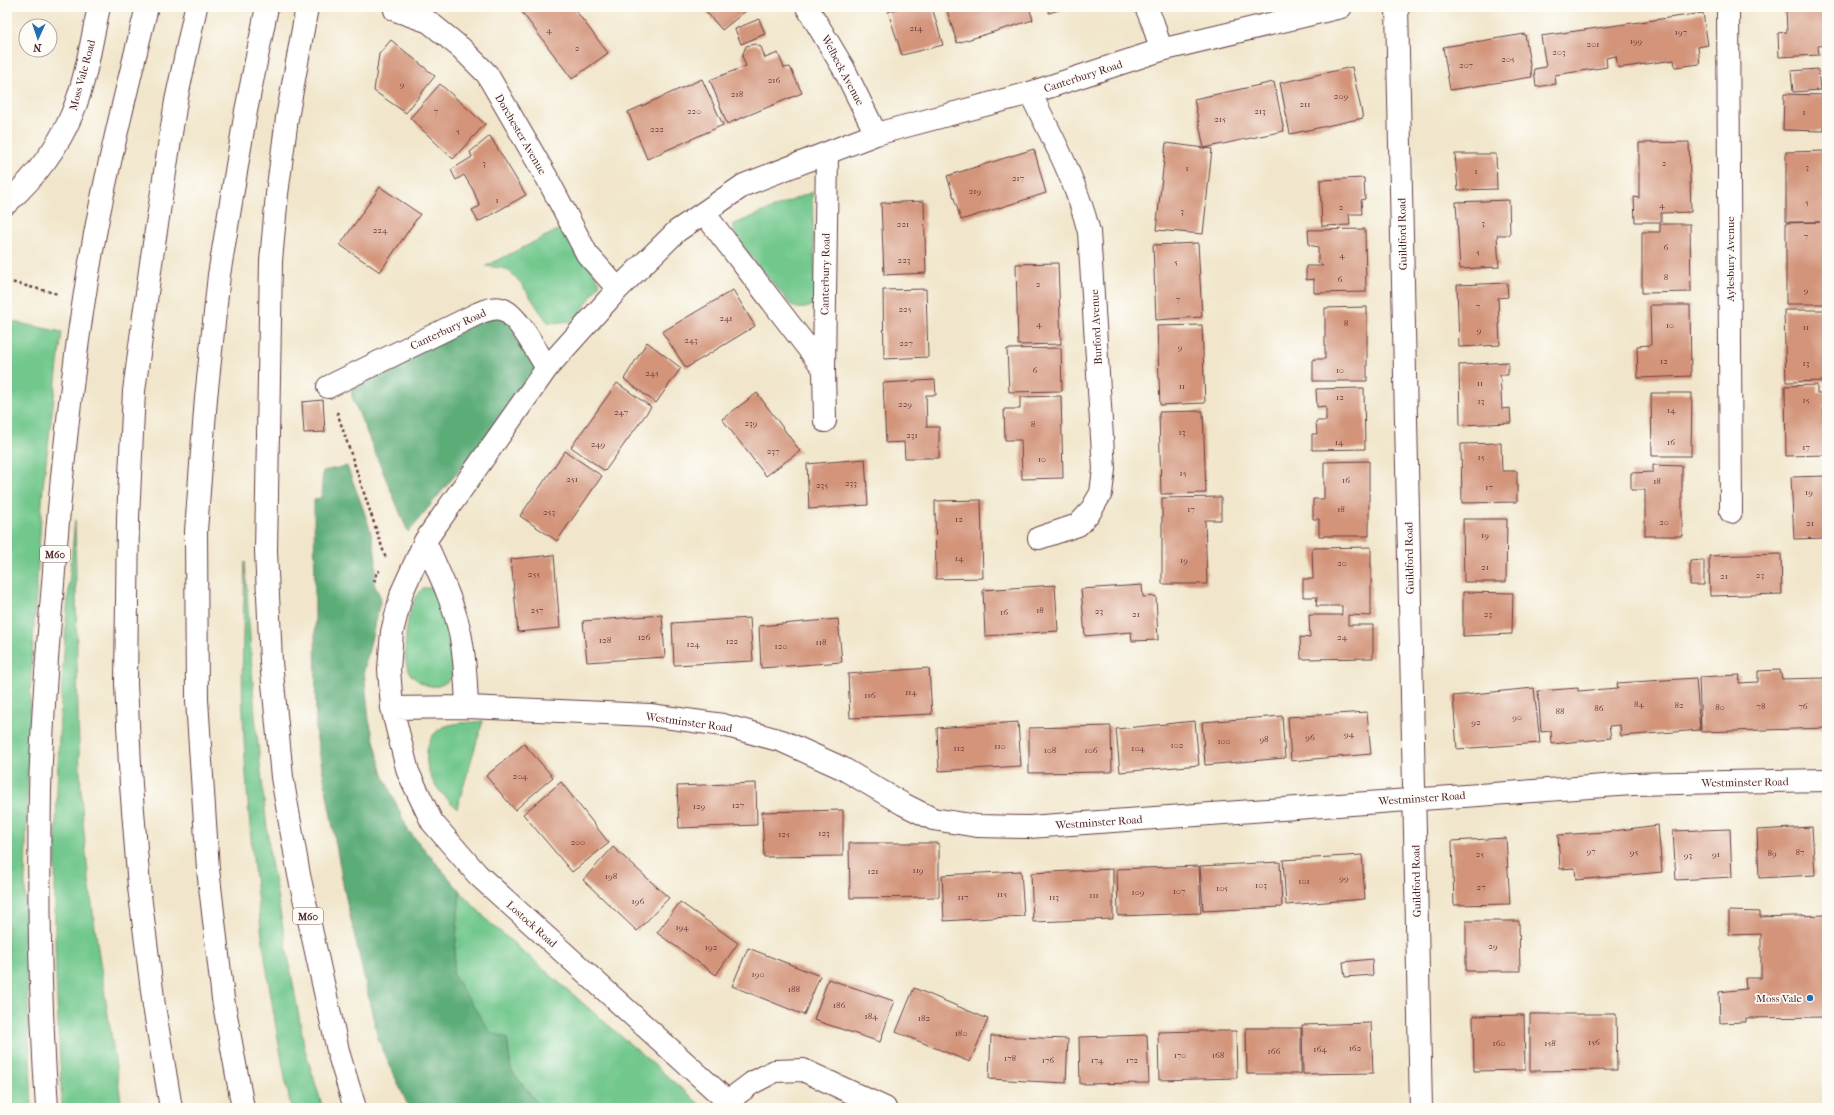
<svg xmlns="http://www.w3.org/2000/svg" width="1834" height="1115" viewBox="0 0 1834 1115" font-family="'IM FELL French Canon',serif">
<style>
.green{fill:#71c78c;stroke:#5e735c}
.forest{fill:#5cac78;stroke:#536652}
.building{fill:#d3947a}
.lines{fill:none;stroke-linecap:round;stroke-linejoin:round}
.street-casing{stroke:#633d43;stroke-width:24}
.highway-casing{stroke:#633d43;stroke-width:24}
.path{stroke:#633d43;stroke-width:2.5;stroke-dasharray:3 3;stroke-linecap:butt}
.street{stroke:#fff;stroke-width:22}
.highway{stroke:#fff;stroke-width:22}
.poi-dot{fill:#1f6fb2;stroke:#fdfcf7;stroke-width:1.5}
.labels{text-anchor:middle;stroke-width:3.5;stroke-linejoin:round;paint-order:stroke}
.number-label{font-size:9px;fill:#6c3c3f}
.shield{fill:#fdfcf7;stroke:#806168;stroke-width:1}
.shield-label{font-size:10px;font-weight:bold;fill:#4a1f2b}
.street-label{font-size:11px;fill:#4a1f2b;stroke:#fdfcf7}
.poi-label{font-size:11px;fill:#4a1f2b;stroke:#fdfcf7;text-anchor:end}
</style>
<rect width="100%" height="100%" fill="#fdfcf7"/>
<filter id="ink" filterUnits="userSpaceOnUse"><feTurbulence type="fractalNoise" baseFrequency=".025" numOctaves="2"/><feDisplacementMap in="SourceGraphic" scale="8" xChannelSelector="R" yChannelSelector="G"/><feConvolveMatrix kernelMatrix="1 2 1 2 8 2 1 2 1" color-interpolation-filters="sRGB"/></filter>
<filter id="wash" filterUnits="userSpaceOnUse"><feTurbulence type="fractalNoise" baseFrequency=".012" numOctaves="4" result="noise"/><feDisplacementMap in="SourceGraphic" scale="16" xChannelSelector="R" yChannelSelector="G"/><feGaussianBlur stdDeviation="0.9" result="paint"/><feColorMatrix in="noise" values="0 0 0 0 0 0 0 0 0 0 0 0 0 0 0 0 0 1.4 0 .05"/><feComposite in="paint" operator="in"/></filter>
<g filter="url(#wash)">
<rect width="100%" height="100%" fill="#f1e6cb"/>
<path class="green" d="M 812,192 L 816,296 L 815,304 C 806,309 801,310 792,306 L 740,243 L 732,225 Z
M 566,226 L 600,283 L 575,321 L 549,323 C 535,308 523,279 505,269 C 500,267 491,267 486,266 Z
M 9,321 L 62,332 L 43,486 L 31,674 L 25,879 L 28,1015 L 32,1108 L 7,1108 L 7,364 L 11,330 Z
M 75,520 C 77,616 76,712 82,808 C 89,908 108,1008 122,1108 L 62,1108 C 60,1053 56,997 55,942 C 54,801 61,660 75,520 Z
M 245,562 L 255,716 L 270,856 L 305,1050 L 323,1108 L 291,1108 C 265,979 248,848 243,716 C 241,665 244,613 245,562 Z
M 423,588 L 434,588 C 442,608 475,677 438,686 C 429,688 418,682 411,675 C 400,663 407,614 414,600 C 415,596 420,592 423,588 Z
M 483,721 L 457,808 C 448,800 434,787 430,775 C 423,757 426,733 446,726 C 457,722 471,723 483,721 Z
M 460,891 L 488,921 L 704,1108 L 541,1108 L 511,1070 L 507,1038 L 490,1033 L 453,975 Z"/>
<path class="forest" d="M 496,308 L 545,367 L 408,532 L 352,397 L 351,384 Z
M 347,466 C 359,500 383,548 374,584 L 381,598 L 364,670 L 369,720 L 383,775 L 408,830 L 460,891 L 453,975 L 490,1032 L 507,1038 L 511,1070 L 541,1108 L 409,1108 L 378,1039 L 344,889 L 316,734 L 314,499 L 321,498 L 323,471 Z"/>
<g id="blocks">
<path class="building" d="M 526,7 L 573,7 L 608,53 L 572,79 L 521,11 Z
M 702,7 L 751,7 L 722,30 Z
M 903,7 L 932,7 L 943,45 L 902,55 L 888,12 Z
M 946,7 L 1029,7 L 1033,20 L 957,43 Z
M 1047,7 L 1069,7 L 1049,13 Z
M 1786,7 L 1827,7 L 1827,45 L 1818,46 L 1819,55 L 1779,57 L 1778,33 L 1787,32 Z
M 1703,13 L 1708,45 L 1698,47 L 1700,64 L 1675,67 L 1674,60 L 1618,68 L 1616,56 L 1606,58 L 1607,67 L 1555,75 L 1556,84 L 1536,87 L 1534,69 L 1546,67 L 1541,36 Z
M 759,19 L 765,34 L 741,44 L 735,29 Z
M 1525,34 L 1532,77 L 1450,90 L 1443,47 Z
M 391,40 L 435,76 L 406,113 L 374,91 L 379,54 Z
M 755,44 L 761,47 L 765,58 L 778,53 L 784,68 L 790,67 L 802,93 L 727,124 L 710,80 L 746,66 L 742,56 L 746,46 Z
M 1352,67 L 1363,118 L 1290,134 L 1280,83 Z
M 1818,69 L 1820,90 L 1793,92 L 1791,71 Z
M 702,79 L 723,125 L 647,159 L 628,112 Z
M 1274,82 L 1284,131 L 1204,148 L 1212,149 L 1203,234 L 1156,230 L 1166,143 L 1204,148 L 1194,99 Z
M 440,84 L 485,124 L 453,159 L 410,118 Z
M 1784,94 L 1825,95 L 1824,131 L 1783,130 Z
M 490,136 L 526,195 L 478,222 L 472,210 L 480,206 L 473,190 L 464,175 L 456,180 L 451,170 L 472,157 L 470,152 Z
M 1689,142 L 1691,212 L 1661,213 L 1661,222 L 1635,222 L 1634,197 L 1639,198 L 1639,143 Z
M 1034,149 L 1046,193 L 961,220 L 947,176 Z
M 1827,151 L 1827,304 L 1786,304 L 1786,223 L 1820,222 L 1786,222 L 1786,152 Z
M 1455,154 L 1496,154 L 1497,189 L 1458,190 Z
M 1364,178 L 1365,199 L 1361,200 L 1362,214 L 1349,214 L 1350,225 L 1322,226 L 1320,180 Z
M 380,187 L 420,214 L 380,272 L 340,245 Z
M 1509,200 L 1510,235 L 1497,235 L 1499,267 L 1460,269 L 1456,202 Z
M 924,201 L 926,273 L 884,275 L 881,203 Z
M 1660,224 L 1690,224 L 1691,292 L 1642,293 L 1642,232 L 1660,232 Z
M 1365,229 L 1366,292 L 1314,293 L 1314,279 L 1306,280 L 1306,266 L 1323,266 L 1318,262 L 1318,247 L 1309,245 L 1308,230 Z
M 1198,243 L 1202,317 L 1156,320 L 1153,245 Z
M 1058,263 L 1061,344 L 1018,345 L 1016,264 Z
M 1507,283 L 1508,297 L 1498,298 L 1500,345 L 1459,347 L 1457,285 Z
M 926,289 L 928,357 L 884,359 L 883,290 Z
M 733,290 L 755,326 L 686,368 L 662,332 Z
M 1650,305 L 1690,305 L 1691,376 L 1638,378 L 1637,346 L 1651,345 Z
M 1367,307 L 1367,381 L 1313,381 L 1313,359 L 1325,359 L 1325,308 Z
M 1784,310 L 1827,310 L 1827,381 L 1786,382 Z
M 1202,325 L 1205,403 L 1160,405 L 1157,326 Z
M 647,342 L 681,368 L 656,403 L 624,379 Z
M 1061,348 L 1062,391 L 1009,392 L 1007,349 Z
M 1508,362 L 1508,375 L 1500,375 L 1502,409 L 1510,408 L 1511,423 L 1460,425 L 1459,365 Z
M 935,380 L 936,395 L 926,395 L 927,427 L 939,427 L 939,458 L 905,458 L 904,442 L 886,443 L 883,383 Z
M 617,383 L 651,407 L 605,471 L 571,447 Z
M 1817,385 L 1817,393 L 1827,393 L 1827,406 L 1823,406 L 1827,455 L 1786,456 L 1785,386 Z
M 1364,388 L 1365,449 L 1312,450 L 1312,434 L 1317,434 L 1316,421 L 1326,421 L 1326,406 L 1317,407 L 1316,389 Z
M 757,393 L 800,451 L 766,476 L 722,419 Z
M 1651,393 L 1692,393 L 1691,456 L 1652,456 Z
M 1061,396 L 1063,478 L 1022,479 L 1021,440 L 1005,440 L 1004,409 L 1020,409 L 1020,397 Z
M 323,400 L 325,432 L 304,433 L 302,402 Z
M 1203,411 L 1206,493 L 1161,494 L 1159,412 Z
M 1501,443 L 1502,471 L 1517,471 L 1517,502 L 1462,503 L 1461,444 Z
M 565,451 L 602,476 L 557,541 L 520,516 Z
M 865,459 L 868,505 L 809,509 L 807,464 Z
M 1369,461 L 1369,536 L 1319,536 L 1319,519 L 1313,519 L 1313,499 L 1324,499 L 1324,462 Z
M 1653,465 L 1682,466 L 1682,536 L 1645,536 L 1645,490 L 1631,490 L 1631,473 L 1653,472 Z
M 1827,476 L 1827,538 L 1794,539 L 1791,477 Z
M 1221,497 L 1221,520 L 1205,520 L 1207,584 L 1162,584 L 1162,498 Z
M 981,500 L 983,578 L 936,579 L 935,501 Z
M 1463,519 L 1507,519 L 1506,582 L 1464,582 Z
M 1371,547 L 1371,616 L 1348,615 L 1348,625 L 1373,625 L 1373,658 L 1301,659 L 1300,637 L 1310,638 L 1309,615 L 1342,615 L 1342,606 L 1316,606 L 1317,597 L 1303,597 L 1303,579 L 1313,579 L 1312,548 Z
M 1781,554 L 1782,594 L 1710,596 L 1709,556 Z
M 554,555 L 560,628 L 518,632 L 511,559 Z
M 1704,560 L 1704,585 L 1690,585 L 1690,561 Z
M 1055,585 L 1058,631 L 985,636 L 983,590 Z
M 1142,585 L 1143,597 L 1156,596 L 1158,640 L 1132,641 L 1131,632 L 1085,636 L 1081,589 Z
M 1463,592 L 1513,593 L 1512,634 L 1463,636 Z
M 662,615 L 665,657 L 587,662 L 583,621 Z
M 750,618 L 753,661 L 674,665 L 672,623 Z
M 838,619 L 842,662 L 761,668 L 759,626 Z
M 929,668 L 932,714 L 850,718 L 848,674 Z
M 1780,670 L 1782,679 L 1824,678 L 1825,684 L 1827,684 L 1827,728 L 1701,732 L 1699,677 L 1740,675 L 1739,683 L 1758,682 L 1758,671 Z
M 1696,678 L 1700,730 L 1621,736 L 1620,725 L 1609,726 L 1611,738 L 1552,744 L 1551,731 L 1541,732 L 1538,691 L 1578,688 L 1578,691 L 1618,688 L 1617,683 Z
M 1534,688 L 1540,743 L 1457,749 L 1453,696 Z
M 1367,712 L 1371,754 L 1291,761 L 1288,717 Z
M 1282,716 L 1285,758 L 1205,765 L 1202,722 Z
M 1195,721 L 1199,765 L 1120,772 L 1116,729 Z
M 1018,722 L 1021,766 L 939,771 L 937,728 Z
M 1111,726 L 1112,772 L 1029,773 L 1029,728 Z
M 524,744 L 553,777 L 515,810 L 486,776 Z
M 561,782 L 609,843 L 572,872 L 523,814 Z
M 756,783 L 757,825 L 679,828 L 677,786 Z
M 843,810 L 843,856 L 764,857 L 762,812 Z
M 1658,825 L 1662,872 L 1576,880 L 1575,868 L 1560,869 L 1558,835 L 1606,832 Z
M 1812,827 L 1815,875 L 1759,878 L 1757,830 Z
M 1730,829 L 1732,877 L 1676,880 L 1673,831 Z
M 1506,838 L 1510,904 L 1454,905 L 1452,841 Z
M 849,843 L 939,843 L 939,897 L 850,898 Z
M 613,847 L 669,898 L 637,931 L 583,880 Z
M 1362,855 L 1365,899 L 1286,905 L 1283,860 Z
M 1280,862 L 1282,907 L 1203,911 L 1200,866 Z
M 1199,866 L 1201,913 L 1118,916 L 1117,869 Z
M 1113,869 L 1113,919 L 1033,922 L 1031,873 Z
M 1021,871 L 1024,916 L 944,921 L 942,875 Z
M 680,902 L 738,943 L 716,975 L 657,933 Z
M 1729,911 L 1760,912 L 1760,917 L 1827,915 L 1827,1017 L 1746,1018 L 1746,1022 L 1720,1023 L 1719,992 L 1746,989 L 1745,978 L 1761,978 L 1761,934 L 1729,935 Z
M 1466,921 L 1519,921 L 1520,971 L 1466,971 Z
M 748,948 L 820,976 L 804,1015 L 732,986 Z
M 1372,959 L 1373,975 L 1345,977 L 1343,962 Z
M 828,979 L 894,1001 L 880,1042 L 814,1020 Z
M 914,988 L 988,1019 L 970,1062 L 896,1032 Z
M 1530,1014 L 1616,1014 L 1617,1070 L 1530,1071 Z
M 1524,1015 L 1525,1070 L 1474,1071 L 1473,1016 Z
M 1371,1023 L 1373,1073 L 1303,1074 L 1302,1025 Z
M 1246,1028 L 1301,1028 L 1301,1074 L 1247,1074 Z
M 1200,1031 L 1236,1031 L 1237,1078 L 1159,1080 L 1158,1032 Z
M 1147,1035 L 1149,1083 L 1080,1084 L 1079,1037 Z
M 991,1036 L 1068,1039 L 1066,1083 L 989,1079 Z"/>
</g>
</g>
<g filter="url(#ink)">
<use href="#blocks" fill-opacity="0" stroke="#633d43" stroke-width="1"/>
<g class="lines">
<g class="street-casing">
<path id="street" d="M 807,7 L 844,69 L 876,134
M 1146,7 L 1153,23 L 1161,50
M 1397,7 L 1421,1108
M 1728,7 L 1731,512
M 395,10 L 429,22 L 461,48 L 487,74 L 547,178 L 587,254 L 618,289
M 1030,93 C 1054,140 1076,181 1089,232 L 1104,469 L 1101,493 L 1090,512 L 1078,525 L 1039,538
M 7,203 C 33,179 58,148 72,114 C 86,81 91,42 99,7
M 704,213 L 824,369
M 328,387 L 479,313 C 487,310 496,306 504,310 C 520,318 537,353 547,368
M 825,421 L 824,369 L 827,154
M 425,541 C 438,571 453,601 460,633 C 465,657 466,682 467,707
M 392,708 L 467,707 L 650,715 L 723,725 L 782,741 L 842,768 L 903,804 L 933,819 L 977,826 L 1029,827 L 1632,784 L 1827,780
M 728,1101 L 752,1083 L 775,1071 L 803,1070 L 885,1108
M 735,1108 L 478,875 L 432,822 L 408,772 L 392,708 L 389,669 L 392,632 L 402,592 L 425,541 L 547,368 L 618,289 L 677,231 L 744,185 L 876,134 L 1030,93 L 1161,50 L 1341,7"/>
</g>
<g class="highway-casing">
<path id="highway" d="M 307,7 L 287,118 L 277,194 L 271,261 L 266,551 L 271,662 L 282,777 L 299,875 L 339,1055 L 355,1108
M 47,1108 C 40,1002 38,896 40,790 C 42,722 47,653 53,584 C 62,460 75,336 99,213 C 113,144 130,75 147,7
M 171,1108 L 154,1006 L 139,887 L 131,785 L 126,684 L 128,518 L 134,391 L 151,263 L 176,101 L 196,7
M 243,1108 L 223,999 L 208,869 L 197,700 L 196,531 L 206,398 L 219,275 L 246,111 L 267,7"/>
</g>
<path class="path" d="M 7,281 L 58,294
M 337,412 L 386,559
M 374,582 L 377,572 L 380,571"/>
<use href="#street" class="street"/>
<use href="#highway" class="highway"/>
</g>
</g>
<circle class="poi-dot" cx="1810" cy="998" r="4"/>
<g class="labels">
<g class="number-label">
<text x="916" y="31">214</text>
<text x="549" y="33">4</text>
<text x="1681" y="35">197</text>
<text x="1636" y="44">199</text>
<text x="1593" y="47">201</text>
<text x="577" y="51">2</text>
<text x="1559" y="55">203</text>
<text x="1508" y="62">205</text>
<text x="1466" y="68">207</text>
<text x="774" y="83">216</text>
<text x="402" y="87">9</text>
<text x="737" y="97">218</text>
<text x="1341" y="99">209</text>
<text x="1305" y="107">211</text>
<text x="436" y="114">7</text>
<text x="694" y="114">220</text>
<text x="1260" y="114">213</text>
<text x="1804" y="115">1</text>
<text x="1220" y="122">215</text>
<text x="657" y="132">222</text>
<text x="458" y="134">5</text>
<text x="484" y="166">3</text>
<text x="1664" y="166">2</text>
<text x="1807" y="170">3</text>
<text x="1187" y="171">1</text>
<text x="1476" y="174">1</text>
<text x="1018" y="181">217</text>
<text x="975" y="194">219</text>
<text x="497" y="203">1</text>
<text x="1807" y="205">5</text>
<text x="1662" y="208">4</text>
<text x="1341" y="210">2</text>
<text x="1182" y="214">3</text>
<text x="1483" y="226">3</text>
<text x="903" y="227">221</text>
<text x="380" y="233">224</text>
<text x="1806" y="239">7</text>
<text x="1666" y="250">6</text>
<text x="1478" y="255">5</text>
<text x="1342" y="258">4</text>
<text x="904" y="263">223</text>
<text x="1176" y="265">5</text>
<text x="1666" y="280">8</text>
<text x="1340" y="282">6</text>
<text x="1038" y="287">2</text>
<text x="1806" y="293">9</text>
<text x="1178" y="302">7</text>
<text x="1478" y="309">7</text>
<text x="905" y="312">225</text>
<text x="726" y="321">241</text>
<text x="1346" y="326">8</text>
<text x="1039" y="327">4</text>
<text x="1670" y="328">10</text>
<text x="1806" y="330">11</text>
<text x="1479" y="333">9</text>
<text x="691" y="343">243</text>
<text x="906" y="346">227</text>
<text x="1180" y="350">9</text>
<text x="1664" y="364">12</text>
<text x="1806" y="366">13</text>
<text x="1035" y="373">6</text>
<text x="1340" y="373">10</text>
<text x="652" y="376">245</text>
<text x="1480" y="386">11</text>
<text x="1182" y="389">11</text>
<text x="1340" y="400">12</text>
<text x="1806" y="403">15</text>
<text x="1481" y="404">13</text>
<text x="905" y="407">229</text>
<text x="1671" y="413">14</text>
<text x="621" y="415">247</text>
<text x="751" y="426">239</text>
<text x="1033" y="427">8</text>
<text x="1182" y="435">13</text>
<text x="912" y="438">231</text>
<text x="1339" y="445">14</text>
<text x="1671" y="445">16</text>
<text x="598" y="447">249</text>
<text x="1806" y="450">17</text>
<text x="773" y="454">237</text>
<text x="1481" y="460">15</text>
<text x="1042" y="462">10</text>
<text x="1183" y="476">15</text>
<text x="572" y="482">251</text>
<text x="1346" y="483">16</text>
<text x="1657" y="484">18</text>
<text x="851" y="486">233</text>
<text x="822" y="488">235</text>
<text x="1489" y="490">17</text>
<text x="1809" y="495">19</text>
<text x="1191" y="512">17</text>
<text x="1341" y="512">18</text>
<text x="549" y="515">253</text>
<text x="959" y="522">12</text>
<text x="1664" y="525">20</text>
<text x="1810" y="526">21</text>
<text x="1485" y="538">19</text>
<text x="959" y="561">14</text>
<text x="1184" y="563">19</text>
<text x="1342" y="566">20</text>
<text x="1485" y="570">21</text>
<text x="534" y="577">255</text>
<text x="1760" y="578">23</text>
<text x="1724" y="579">21</text>
<text x="537" y="613">257</text>
<text x="1040" y="613">18</text>
<text x="1099" y="614">23</text>
<text x="1004" y="615">16</text>
<text x="1136" y="617">21</text>
<text x="1488" y="617">23</text>
<text x="644" y="640">126</text>
<text x="1342" y="640">24</text>
<text x="605" y="643">128</text>
<text x="732" y="644">122</text>
<text x="821" y="645">118</text>
<text x="693" y="647">124</text>
<text x="781" y="649">120</text>
<text x="911" y="695">114</text>
<text x="870" y="698">116</text>
<text x="1639" y="707">84</text>
<text x="1679" y="708">82</text>
<text x="1761" y="709">78</text>
<text x="1803" y="709">76</text>
<text x="1720" y="710">80</text>
<text x="1599" y="711">86</text>
<text x="1560" y="714">88</text>
<text x="1517" y="720">90</text>
<text x="1476" y="725">92</text>
<text x="1349" y="737">94</text>
<text x="1310" y="740">96</text>
<text x="1264" y="742">98</text>
<text x="1224" y="744">100</text>
<text x="1177" y="748">102</text>
<text x="1000" y="749">110</text>
<text x="959" y="751">112</text>
<text x="1138" y="751">104</text>
<text x="1050" y="753">108</text>
<text x="1091" y="753">106</text>
<text x="520" y="779">204</text>
<text x="738" y="808">127</text>
<text x="699" y="809">129</text>
<text x="824" y="836">123</text>
<text x="784" y="837">125</text>
<text x="578" y="845">200</text>
<text x="1591" y="854">97</text>
<text x="1634" y="855">95</text>
<text x="1800" y="855">87</text>
<text x="1772" y="856">89</text>
<text x="1480" y="857">25</text>
<text x="1716" y="857">91</text>
<text x="1688" y="858">93</text>
<text x="918" y="873">119</text>
<text x="873" y="874">121</text>
<text x="611" y="879">198</text>
<text x="1344" y="881">99</text>
<text x="1304" y="884">101</text>
<text x="1261" y="888">103</text>
<text x="1481" y="890">27</text>
<text x="1222" y="891">105</text>
<text x="1179" y="894">107</text>
<text x="1138" y="895">109</text>
<text x="1002" y="897">115</text>
<text x="1094" y="898">111</text>
<text x="963" y="900">117</text>
<text x="1054" y="900">113</text>
<text x="638" y="904">196</text>
<text x="682" y="930">194</text>
<text x="1493" y="949">29</text>
<text x="711" y="950">192</text>
<text x="758" y="977">190</text>
<text x="794" y="992">188</text>
<text x="839" y="1008">186</text>
<text x="871" y="1019">184</text>
<text x="924" y="1021">182</text>
<text x="961" y="1036">180</text>
<text x="1594" y="1045">156</text>
<text x="1499" y="1046">160</text>
<text x="1550" y="1046">158</text>
<text x="1355" y="1051">162</text>
<text x="1320" y="1052">164</text>
<text x="1274" y="1054">166</text>
<text x="1180" y="1058">170</text>
<text x="1218" y="1058">168</text>
<text x="1010" y="1061">178</text>
<text x="1048" y="1063">176</text>
<text x="1097" y="1063">174</text>
<text x="1132" y="1063">172</text>
</g>
<g class="shield">
<rect x="40" y="546" width="30" height="16" rx="3"/>
<rect x="293" y="908" width="30" height="16" rx="3"/>
</g>
<g class="shield-label">
<text x="55" y="558">M60</text>
<text x="308" y="920">M60</text>
</g>
<g class="street-label">
<text transform="translate(843 70) rotate(62)" y="4">Welbeck Avenue</text>
<text transform="translate(82 75) rotate(-75)" y="4">Moss Vale Road</text>
<text transform="translate(1083 76) rotate(-18)" y="4">Canterbury Road</text>
<text transform="translate(521 134) rotate(60)" y="4">Dorchester Avenue</text>
<text transform="translate(1402 234) rotate(-91)" y="4">Guildford Road</text>
<text transform="translate(1730 259) rotate(-90)" y="4">Aylesbury Avenue</text>
<text transform="translate(825 274) rotate(-89)" y="4">Canterbury Road</text>
<text transform="translate(1096 327) rotate(-93)" y="4">Burford Avenue</text>
<text transform="translate(448 329) rotate(-25)" y="4">Canterbury Road</text>
<text transform="translate(1409 558) rotate(-91)" y="4">Guildford Road</text>
<text transform="translate(689 722) rotate(8)" y="4">Westminster Road</text>
<text transform="translate(1745 782) rotate(-1)" y="4">Westminster Road</text>
<text transform="translate(1422 798) rotate(-4)" y="4">Westminster Road</text>
<text transform="translate(1099 822) rotate(-4)" y="4">Westminster Road</text>
<text transform="translate(1416 881) rotate(-91)" y="4">Guildford Road</text>
<text transform="translate(532 924) rotate(42)" y="4">Lostock Road</text>
</g>
<g class="poi-label">
<text x="1802" y="1002">Moss Vale</text>
</g>
</g>
<rect width="1834" height="1115" fill="none" stroke="#fdfcf7" stroke-width="24"/>
<g transform="translate(38 38) rotate(183)"><circle r="19" fill="#fdfcf7" stroke="#b5a4a5"/>
<path d="M0-3L7 15L0 10L-7 15Z" fill="#1f6fb2"/>
<text y="-6" font-size="11" font-weight="bold" text-anchor="middle" fill="#4a1f2b">N</text>
</g>
</svg>
